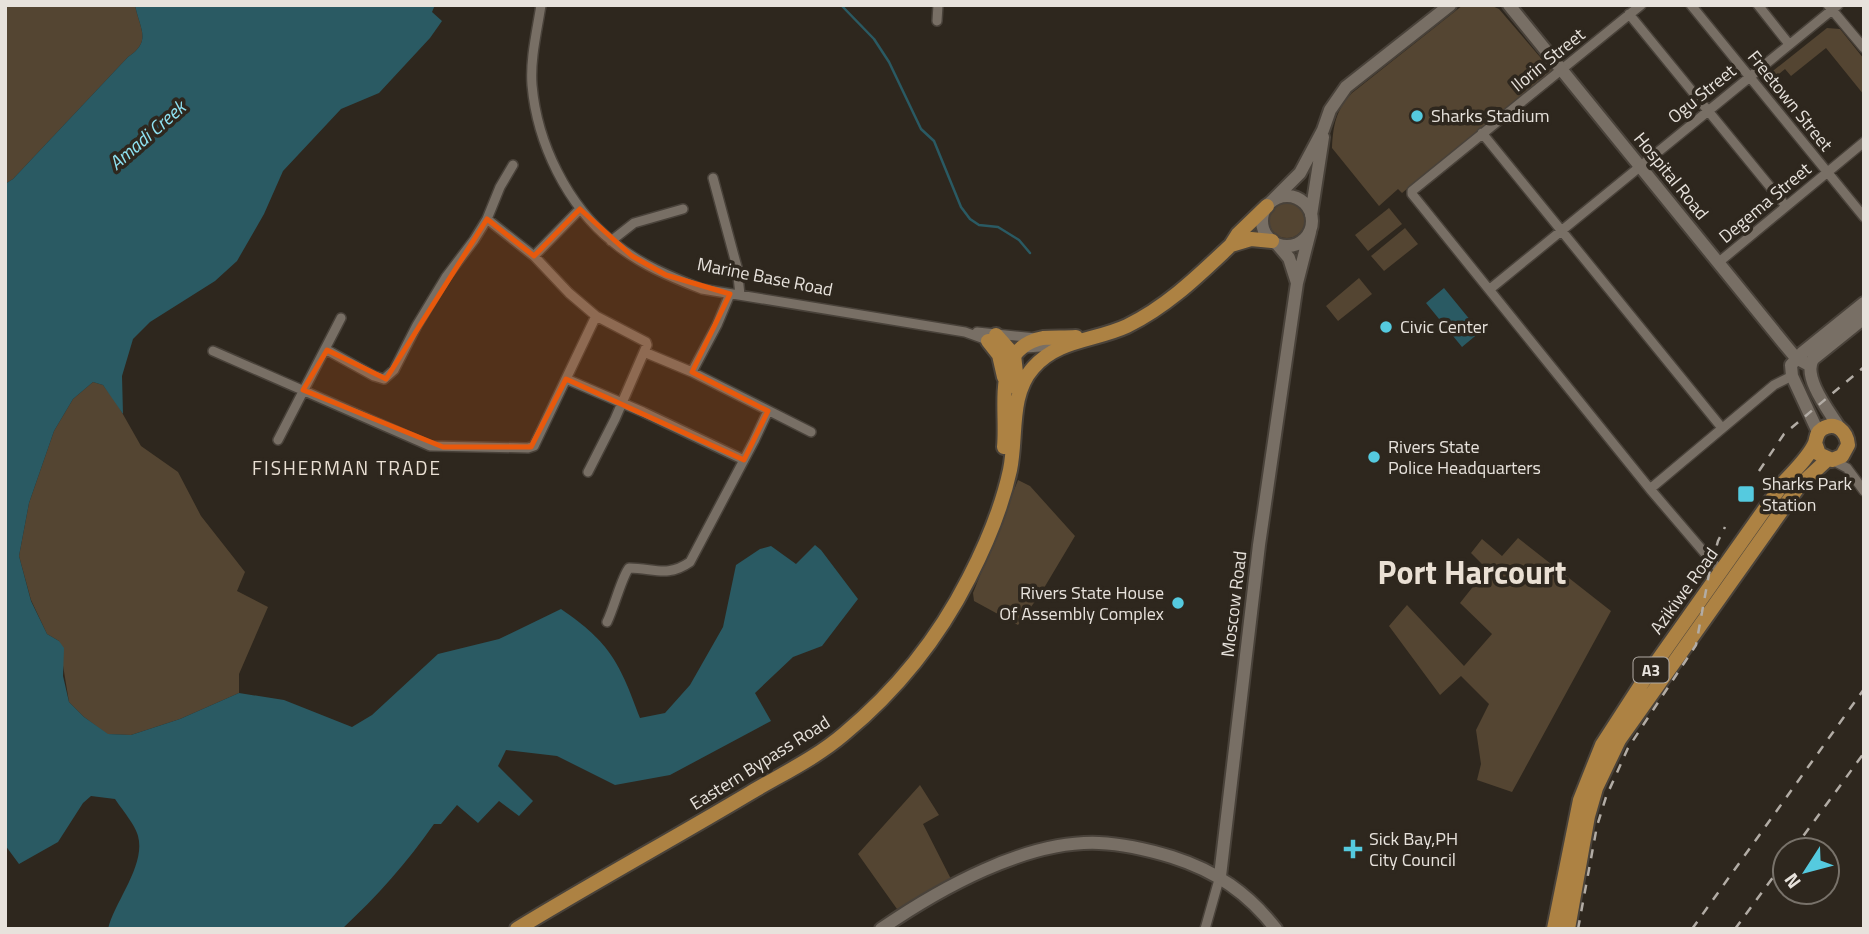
<svg xmlns="http://www.w3.org/2000/svg" width="1869" height="934" viewBox="0 0 1869 934" font-family="'Titillium Web',sans-serif">
<style>
.green{fill:#544532}
.water{fill:#2a5a63}
.lines{fill:none;stroke-linecap:round;stroke-linejoin:round}
.stream{stroke:#2a5a63;stroke-width:2.5}
.street-casing{stroke:#49423a;stroke-width:12}
.secondary-casing{stroke:#49423a;stroke-width:16}
.primary-casing{stroke:#49423a;stroke-width:18}
.street{stroke:#786f65;stroke-width:9}
.secondary{stroke:#786f65;stroke-width:12}
.primary{stroke:#ad8243;stroke-width:14}
.rail{stroke:#b2aca5;stroke-width:2.5;stroke-dasharray:9 9;stroke-linecap:butt}
.marked{fill:#e8590c;fill-opacity:0.2;stroke:#e8590c;stroke-width:5;stroke-linejoin:round}
.poi-dot{fill:#55cadf;stroke:#2e271e;stroke-width:2.5}
.labels{text-anchor:middle;stroke-width:7;stroke-linejoin:round;paint-order:stroke}
.shield{fill:#2e271e;stroke:#b0aaa3;stroke-width:2}
.shield-label{font-size:16px;font-weight:bold;fill:#e7e2dc}
.street-label{font-size:18px;fill:#e7e2dc;stroke:#2e271e}
.poi-label{font-size:18px;fill:#e7e2dc;stroke:#2e271e;text-anchor:start}
.water-label{font-size:19px;font-style:italic;fill:#8fe2f2;stroke:#2e271e}
.neighbourhood-label{font-size:19px;letter-spacing:2px;fill:#eae0d4;stroke:#2e271e}
.town-label{font-size:32px;font-weight:bold;fill:#eae0d4;stroke:#2e271e}
</style>
<rect width="100%" height="100%" fill="#2e271e"/>
<path class="green" d="M 5,5 L 135,5 C 140,30 152,41 128,57 L 13,179 L 5,184 Z
M 1463,5 L 1490,5 L 1499,9 L 1552,71 L 1402,193 L 1398,189 L 1379,206 L 1332,148 C 1333,126 1336,109 1352,93 Z
M 1827,28 L 1840,29 L 1864,59 L 1864,95 L 1826,48 L 1791,76 L 1785,69 L 1768,83 L 1764,78 Z
M1269 220a18 18 0 1 1 36 0a18 18 0 1 1-36 0Z
M 1389,208 L 1402,224 L 1368,251 L 1355,235 Z
M 1405,228 L 1418,244 L 1384,271 L 1371,256 Z
M 1359,278 L 1372,294 L 1338,321 L 1326,306 Z
M 93,382 L 103,385 L 116,402 L 141,446 L 178,472 L 201,516 L 245,572 L 237,591 L 268,607 L 239,674 L 239,693 L 180,719 L 131,735 L 107,734 L 84,717 L 69,702 L 59,641 L 47,634 L 31,600 L 19,556 L 29,503 L 54,431 L 73,399 Z
M 1018,480 L 1030,486 L 1075,536 L 1041,593 L 1018,625 L 974,601 L 973,593 Z
M 1518,538 L 1611,611 L 1512,792 L 1477,780 L 1481,764 L 1476,730 L 1489,704 L 1461,676 L 1440,695 L 1389,626 L 1407,605 L 1464,666 L 1492,634 L 1460,603 L 1487,569 L 1471,553 L 1482,539 L 1502,556 Z
M 920,785 L 939,815 L 923,824 L 951,879 L 897,909 L 858,854 Z"/>
<path class="water" d="M 135,5 L 435,5 L 432,12 L 442,21 L 430,38 L 379,93 L 341,109 L 283,171 L 264,214 L 237,261 L 215,281 L 150,322 L 133,339 L 122,376 L 123,414 L 103,385 L 93,382 L 73,399 L 54,431 L 29,503 L 19,556 L 31,601 L 47,634 L 59,641 L 64,648 L 63,676 L 69,702 L 84,717 L 108,734 L 131,735 L 180,719 L 239,693 L 284,700 L 352,727 L 372,715 L 438,654 L 499,639 L 561,609 C 611,643 620,664 640,718 L 665,713 L 690,685 L 723,627 L 736,565 L 760,549 L 771,546 L 796,564 L 815,545 L 821,550 L 858,599 L 822,646 L 793,657 L 755,693 L 771,721 L 670,775 L 615,785 L 557,756 L 506,750 L 498,766 L 533,801 L 519,816 L 499,801 L 478,823 L 457,805 L 441,824 L 434,824 C 406,864 378,895 342,929 L 108,929 C 115,901 146,865 138,836 C 136,826 121,808 115,799 L 91,796 L 83,803 L 58,842 L 19,864 L 5,845 L 5,184 L 13,179 L 128,57 C 152,41 140,30 135,5 Z
M 1444,288 L 1480,332 L 1462,347 L 1426,303 Z"/>
<g class="lines">
<path class="stream" d="M 841,5 L 874,39 L 889,62 L 921,129 L 934,141 L 961,207 L 970,219 L 979,225 L 998,227 L 1019,240 L 1030,253"/>
<g class="street-casing">
<path id="street" d="M 541,5 C 537,31 530,59 532,85 C 537,143 567,205 613,242 C 639,264 671,277 702,289 L 965,332 L 990,341
M 1641,5 L 1412,191 L 1412,194 L 1650,489 L 1721,572
M 1691,5 L 1864,217
M 1758,5 L 1789,44
M 1828,5 L 1864,48
M 1629,14 L 1785,205
M 937,21 L 938,5
M 1482,133 L 1722,428
M 713,178 L 737,267 L 740,295
M 487,219 L 500,187 L 513,165
M 611,241 L 634,223 L 683,209
M 534,256 L 569,293 L 596,316
M 1719,262 L 1864,142
M 1490,289 L 1838,5
M 977,332 L 1036,338
M 1025,348 L 1056,346
M 327,350 L 374,376 L 384,379 L 394,370 L 417,325 L 446,277 L 474,240 L 487,219 L 534,256 L 580,209
M 213,351 L 430,446 L 528,448 L 534,446 L 596,316 L 646,342 L 647,345 L 644,352
M 692,372 L 811,432
M 566,379 L 643,412 L 744,460
M 278,440 L 341,318
M 1832,460 L 1847,468 L 1864,491
M 588,472 L 615,419 L 644,352 L 692,372 L 717,325 L 730,294
M 1650,489 L 1774,385 L 1792,376
M 607,622 C 614,608 622,576 629,568 C 654,568 667,578 690,562 L 754,441 L 768,411
M 1205,929 L 1220,876"/>
</g>
<g class="secondary-casing">
<path id="secondary" d="M 1509,5 L 1786,346 L 1796,358 L 1809,365
M1262 221a25 25 0 1 1 50 0a25 25 0 1 1-50 0Z
M 1273,200 L 1300,173 L 1323,130 L 1330,110 L 1346,87 L 1450,5
M 1311,215 L 1323,137
M 1278,245 L 1289,258 L 1297,283
M 1839,427 C 1829,411 1802,377 1813,359 L 1864,318
M 1818,432 L 1792,376 L 1791,365 L 1802,353 L 1864,303
M 1220,876 L 1259,545 L 1297,283 L 1310,232
M 881,929 C 939,889 1026,840 1099,843 C 1123,844 1149,850 1172,857 C 1216,871 1248,893 1276,929"/>
</g>
<g class="primary-casing">
<path id="primary" d="M 1231,245 L 1251,239 L 1272,241
M 996,335 L 1014,355 L 1018,390
M 988,341 L 999,355 L 1004,377
M 1004,447 C 1008,409 991,348 1043,338 C 1054,337 1065,338 1076,337
M 517,929 C 594,882 673,839 750,793 C 782,774 816,758 844,734 C 896,691 938,639 969,578 C 986,545 1002,507 1010,470 C 1017,437 1009,395 1033,368 C 1058,339 1095,341 1127,326 C 1168,306 1199,275 1231,245 L 1238,234 L 1267,206
M 1554,929 L 1580,800 L 1602,745 L 1646,677 L 1784,482 C 1794,471 1809,457 1815,443 C 1817,437 1816,433 1822,429 C 1836,420 1847,432 1848,445 L 1842,456 L 1832,460 L 1819,454 L 1815,443
M 1568,929 L 1588,816 L 1596,788 L 1619,740 L 1799,486 L 1828,459"/>
</g>
<use href="#street" class="street"/>
<use href="#secondary" class="secondary"/>
<use href="#primary" class="primary"/>
<path class="rail" d="M 1759,471 L 1784,434 L 1864,367
M 1793,850 L 1864,753
M 1578,929 L 1597,826 L 1606,797 L 1628,748 L 1696,645 L 1709,574 L 1718,541 L 1725,527
M 1692,929 L 1864,689
M 1735,929 L 1785,861"/>
</g>
<path class="marked" d="M 580,209 L 632,256 L 666,275 L 730,294 L 692,372 L 768,411 L 744,460 L 566,379 L 531,447 L 443,447 L 303,390 L 327,350 L 386,379 L 487,219 L 534,256 Z"/>
<g class="poi-dot">
<circle cx="1417" cy="116" r="7"/>
<circle cx="1386" cy="327" r="7"/>
<circle cx="1374" cy="457" r="7"/>
<rect x="1737" y="485" width="18" height="18" rx="3.5"/>
<circle cx="1178" cy="603" r="7"/>
<path d="M1349.5 838.5h7v7h7v7h-7v7h-7v-7h-7v-7h7z"/>
</g>
<g class="labels">
<rect class="shield" x="1633.5" y="657.5" width="35" height="25" rx="5"/>
<g class="shield-label">
<text x="1651" y="676">A3</text>
</g>
<g class="street-label">
<text transform="translate(1548 60) rotate(-39)" y="6">Ilorin Street</text>
<text transform="translate(1702 94) rotate(-39)" y="6">Ogu Street</text>
<text transform="translate(1790 101) rotate(51)" y="6">Freetown Street</text>
<text transform="translate(1671 176) rotate(51)" y="6">Hospital Road</text>
<text transform="translate(1765 203) rotate(-40)" y="6">Degema Street</text>
<text transform="translate(765 277) rotate(11)" y="6">Marine Base Road</text>
<text transform="translate(1684 591) rotate(-54)" y="6">Azikiwe Road</text>
<text transform="translate(1234 604) rotate(-83)" y="6">Moscow Road</text>
<text transform="translate(760 763) rotate(-32)" y="6">Eastern Bypass Road</text>
</g>
<g class="poi-label">
<text x="1431" y="122">Sharks Stadium</text>
<text x="1400" y="333">Civic Center</text>
<text x="1388" y="453">Rivers State<tspan x="1388" dy="21">Police Headquarters</tspan></text>
<text x="1762" y="490">Sharks Park<tspan x="1762" dy="21">Station</tspan></text>
<text x="1164" y="599" text-anchor="end">Rivers State House<tspan x="1164" dy="21">Of Assembly Complex</tspan></text>
<text x="1369" y="845">Sick Bay,PH<tspan x="1369" dy="21">City Council</tspan></text>
</g>
<g class="water-label">
<text transform="translate(147 135) rotate(-41)" y="7">Amadi Creek</text>
</g>
<g class="neighbourhood-label">
<text x="347" y="475">FISHERMAN TRADE</text>
</g>
<g class="town-label">
<text x="1472" y="584">Port Harcourt</text>
</g>
</g>
<rect width="1869" height="934" fill="none" stroke="#e7e2dc" stroke-width="14"/>
<g transform="translate(1806 871) rotate(234)"><circle r="33" fill="#2e271e" stroke="#78726a" stroke-width="2"/>
<path d="M0-5L12 26L0 18L-12 26Z" fill="#55cadf"/>
<text y="-10" font-size="19" font-weight="bold" text-anchor="middle" fill="#e7e2dc">N</text>
</g>
</svg>
